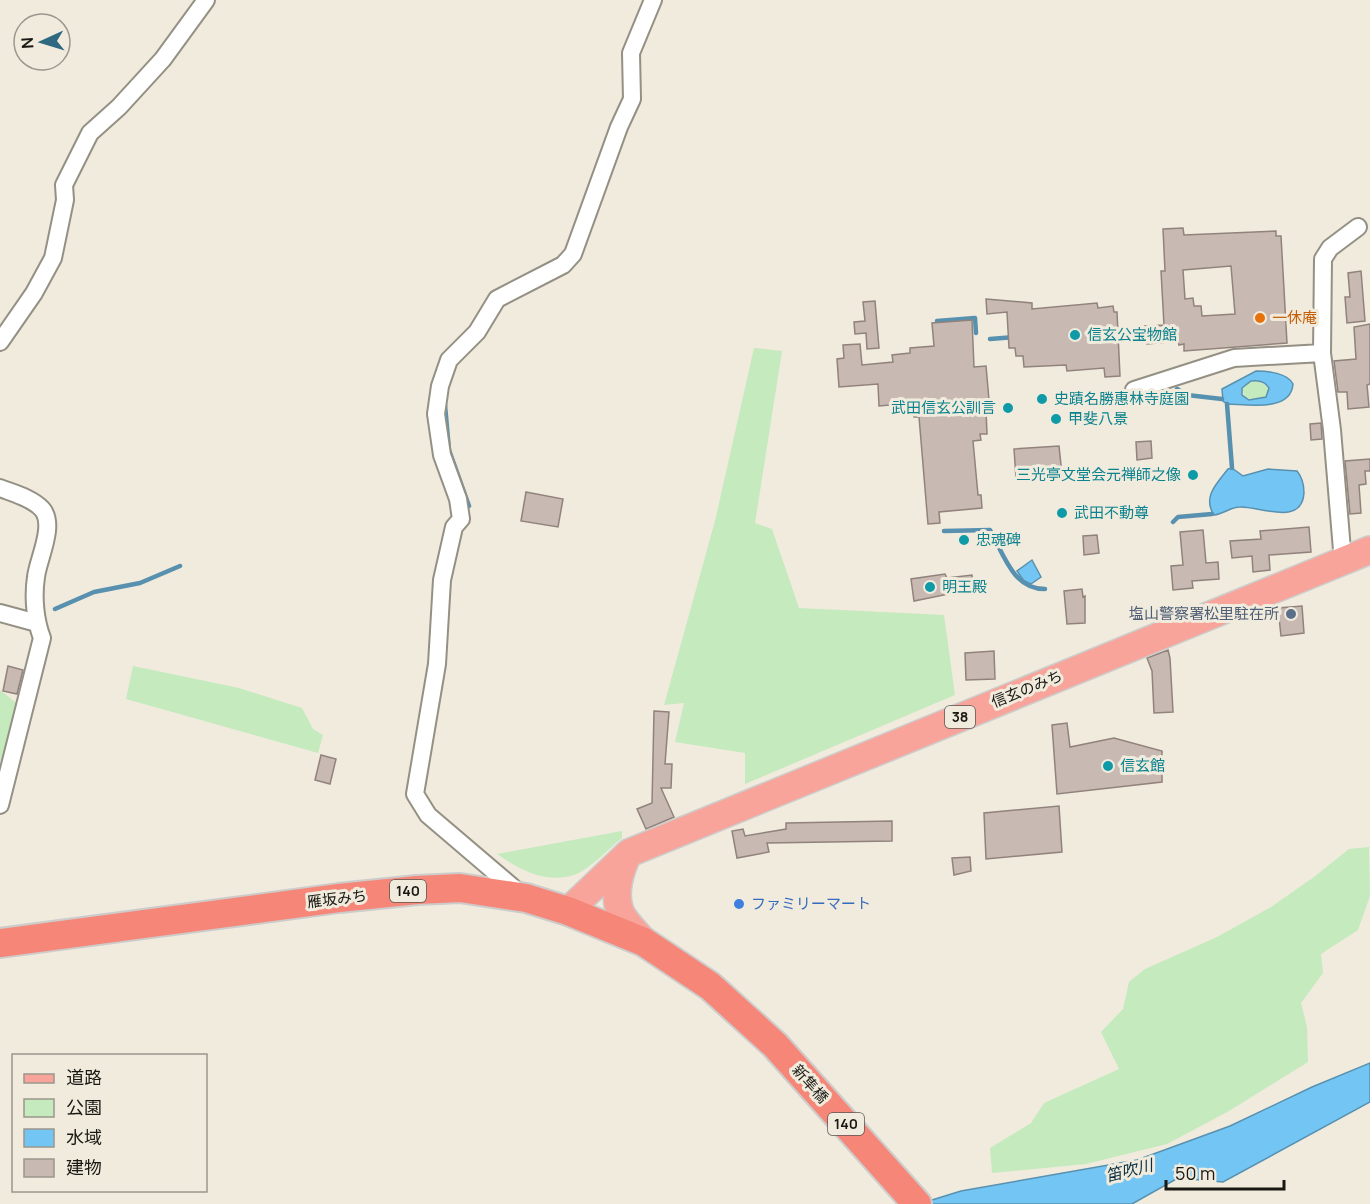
<svg xmlns="http://www.w3.org/2000/svg" width="1370" height="1204" viewBox="0 0 1370 1204" font-family="Manrope,'Noto Sans JP',sans-serif">
<style>
.green{fill:#c4eabe}
.water{fill:#73c5f4;stroke:#5891b0;stroke-width:1.5;fill-rule:evenodd}
.lines{fill:none;stroke-linecap:round;stroke-linejoin:round}
.stream{stroke:#5891b0;stroke-width:4.5}
.building{fill:#c8b9b2;stroke:#91837c;stroke-width:1.5;fill-rule:evenodd}
.minor-casing{stroke:#949083;stroke-width:20}
.primary-casing{stroke:#cdcccb;stroke-width:30}
.trunk-casing{stroke:#cdcccb;stroke-width:32}
.minor{stroke:#fff;stroke-width:16}
.primary{stroke:#f8a49a;stroke-width:27}
.trunk{stroke:#f68678;stroke-width:28}
.food-dot{fill:#e8710a;stroke:#f0ebdd;stroke-width:2}
.culture-dot{fill:#0f9aa8;stroke:#f0ebdd;stroke-width:2}
.service-dot{fill:#5c6f8a;stroke:#f0ebdd;stroke-width:2}
.shop-dot{fill:#3f7fe0;stroke:#f0ebdd;stroke-width:2}
.labels{text-anchor:middle;stroke-width:6;stroke-linejoin:round;paint-order:stroke}
.shield{fill:#f0ebdd;stroke:#5a5750;stroke-width:1.5}
.shield-label{font-size:14px;font-weight:bold;fill:#1a1813}
.food-label{font-size:15px;fill:#c56008;stroke:#f0ebdd;text-anchor:start}
.culture-label{font-size:15px;fill:#0d838f;stroke:#f0ebdd;text-anchor:start}
.service-label{font-size:15px;fill:#4e5e75;stroke:#f0ebdd;text-anchor:end}
.street-label{font-size:15px;fill:#1a1813;stroke:#f0ebdd}
.shop-label{font-size:15px;fill:#366cbe;stroke:#f0ebdd;text-anchor:start}
.water-label{font-size:16px;font-style:italic;fill:#082e41;stroke:#f0ebdd}
</style>
<rect width="100%" height="100%" fill="#f0ebdd"/>
<path class="green" d="M 754,348 L 782,351 L 755,523 L 772,529 L 799,608 L 944,615 L 955,695 L 745,784 L 745,753 L 675,742 L 684,703 L 664,705 L 715,521 Z
M 1257,380 L 1269,388 L 1266,397 L 1256,400 L 1245,398 L 1242,388 L 1246,383 Z
M 133,666 L 239,688 L 302,708 L 313,729 L 323,735 L 318,753 L 126,699 Z
M 0,690 L 20,706 L 0,762 Z
M 622,831 L 622,838 C 610,848 587,871 574,875 C 545,884 519,869 497,854 Z
M 1369,847 L 1370,896 L 1358,930 L 1321,954 L 1323,973 L 1301,1003 L 1307,1027 L 1308,1062 L 1229,1111 L 1167,1144 L 1086,1164 L 992,1173 L 990,1148 L 1031,1123 L 1044,1103 L 1119,1069 L 1101,1032 L 1123,1009 L 1129,982 L 1145,969 L 1217,937 L 1271,907 L 1314,877 L 1349,849 Z"/>
<path class="water" d="M 1256,371 C 1267,371 1288,373 1293,384 C 1291,413 1245,404 1227,404 L 1223,401 L 1222,389 ZM 1251,381 C 1258,380 1265,381 1269,388 L 1266,397 L 1249,400 L 1242,395 L 1242,388 Z
M 1232,468 L 1243,476 L 1268,469 L 1297,471 C 1302,477 1304,485 1304,493 C 1302,527 1259,506 1240,507 C 1230,507 1224,514 1214,515 C 1202,497 1217,483 1228,469 Z
M 1032,560 L 1041,577 L 1031,584 L 1024,581 L 1017,571 Z
M 1370,1063 L 1370,1102 L 1223,1182 L 1178,1178 L 1132,1204 L 919,1204 L 961,1191 L 1137,1160 L 1230,1126 L 1312,1087 Z"/>
<g class="lines">
<path class="stream" d="M 937,321 L 975,318 L 976,333
M 990,339 L 1015,337
M 1177,389 L 1187,395 L 1222,399
M 1227,404 L 1232,468
M 445,405 L 449,450 L 469,506
M 1173,522 L 1178,517 L 1212,514
M 944,531 L 990,530 C 1004,555 1013,589 1045,589
M 55,609 L 94,592 L 140,583 L 180,566"/>
</g>
<path class="building" d="M 1183,228 L 1184,235 L 1276,231 L 1276,236 L 1281,236 L 1287,343 L 1184,351 L 1184,344 L 1179,345 L 1178,341 L 1147,344 L 1145,326 L 1164,325 L 1161,271 L 1165,271 L 1163,229 ZM 1231,266 L 1235,314 L 1202,316 L 1201,306 L 1194,306 L 1193,298 L 1185,299 L 1183,270 Z
M 1361,271 L 1365,321 L 1347,323 L 1345,297 L 1350,297 L 1348,273 Z
M 986,299 L 1032,303 L 1032,309 L 1097,303 L 1098,308 L 1113,306 L 1114,312 L 1117,312 L 1120,376 L 1105,377 L 1104,368 L 1067,371 L 1066,365 L 1024,367 L 1023,356 L 1016,356 L 1015,348 L 1009,348 L 1007,312 L 987,314 Z
M 875,301 L 879,348 L 867,349 L 866,333 L 855,334 L 854,322 L 865,321 L 863,302 Z
M 972,320 L 974,367 L 986,366 L 990,411 L 986,411 L 987,434 L 980,434 L 981,440 L 973,441 L 978,495 L 981,495 L 982,508 L 939,512 L 940,523 L 928,524 L 919,417 L 914,417 L 913,403 L 879,406 L 878,384 L 839,387 L 837,359 L 844,358 L 843,345 L 860,344 L 862,365 L 893,362 L 892,355 L 910,353 L 910,348 L 934,346 L 932,323 Z
M 1370,324 L 1370,384 L 1367,385 L 1369,407 L 1348,409 L 1347,392 L 1338,392 L 1334,361 L 1356,359 L 1354,327 Z
M 1321,423 L 1322,439 L 1311,440 L 1310,424 Z
M 1151,441 L 1152,458 L 1137,460 L 1136,442 Z
M 1059,446 L 1062,474 L 1016,478 L 1014,449 Z
M 1370,459 L 1370,471 L 1365,471 L 1366,484 L 1359,485 L 1361,513 L 1350,514 L 1345,461 Z
M 526,492 L 563,499 L 558,527 L 521,521 Z
M 1309,527 L 1311,552 L 1269,555 L 1270,570 L 1253,572 L 1252,556 L 1232,558 L 1230,541 L 1261,539 L 1260,531 Z
M 1203,530 L 1206,563 L 1218,562 L 1219,579 L 1192,581 L 1193,588 L 1173,590 L 1171,566 L 1183,565 L 1180,532 Z
M 1097,535 L 1099,553 L 1084,555 L 1083,536 Z
M 945,574 L 947,578 L 972,575 L 973,586 L 949,590 L 949,594 L 914,601 L 911,579 Z
M 1082,589 L 1083,597 L 1085,596 L 1085,623 L 1067,624 L 1064,591 Z
M 1302,606 L 1304,633 L 1281,636 L 1278,608 Z
M 1168,650 L 1170,658 L 1173,712 L 1154,713 L 1152,671 L 1147,658 Z
M 994,651 L 995,679 L 966,680 L 965,653 Z
M 8,666 L 23,670 L 17,694 L 3,691 Z
M 654,711 L 669,712 L 665,764 L 672,764 L 671,788 L 661,788 L 674,817 L 646,829 L 637,809 L 652,803 Z
M 1067,723 L 1070,747 L 1114,738 L 1162,751 L 1162,782 L 1057,794 L 1052,725 Z
M 321,755 L 336,759 L 330,784 L 315,780 Z
M 1059,806 L 1062,852 L 986,859 L 984,813 Z
M 892,821 L 892,841 L 767,843 L 769,852 L 737,858 L 732,831 L 743,829 L 745,836 L 786,829 L 786,823 Z
M 970,857 L 971,871 L 954,875 L 952,858 Z"/>
<g class="lines">
<g class="minor-casing">
<path id="minor" d="M 0,342 L 34,293 L 53,258 L 65,200 L 64,185 L 90,133 L 119,107 L 163,59 L 206,0
M 1134,390 L 1234,358 L 1322,353
M 0,488 C 13,493 32,498 42,509 C 56,525 38,559 36,577 C 33,597 35,620 42,638 L 0,805
M 1343,562 L 1332,430 L 1322,353 L 1323,259 L 1330,248 L 1358,227
M 0,613 L 37,623
M 523,896 L 428,815 L 415,794 L 437,664 L 442,580 L 454,527 L 461,519 L 458,499 L 442,455 L 436,414 L 440,386 L 449,360 L 477,332 L 497,299 L 563,265 L 573,254 L 619,127 L 632,99 L 631,53 L 653,0"/>
</g>
<g class="primary-casing">
<path id="primary" d="M 628,854 C 620,870 613,893 620,911 C 624,922 637,933 644,942
M 568,911 L 629,853 L 1370,550"/>
</g>
<g class="trunk-casing">
<path id="trunk" d="M 0,943 L 339,898 L 417,890 L 460,888 L 526,898 L 568,911 L 644,942 L 710,986 L 775,1045 L 917,1204"/>
</g>
<use href="#minor" class="minor"/>
<use href="#primary" class="primary"/>
<use href="#trunk" class="trunk"/>
</g>
<circle class="food-dot" cx="1260" cy="318" r="6"/>
<g class="culture-dot">
<circle cx="1075" cy="335" r="6"/>
<circle cx="1042" cy="399" r="6"/>
<circle cx="1008" cy="408" r="6"/>
<circle cx="1056" cy="419" r="6"/>
<circle cx="1193" cy="475" r="6"/>
<circle cx="1062" cy="513" r="6"/>
<circle cx="964" cy="540" r="6"/>
<circle cx="930" cy="587" r="6"/>
<circle cx="1108" cy="766" r="6"/>
</g>
<circle class="service-dot" cx="1291" cy="614" r="6"/>
<circle class="shop-dot" cx="739" cy="904" r="6"/>
<g class="labels">
<g class="shield">
<rect x="945" y="706" width="30" height="22" rx="4.5"/>
<rect x="390" y="880" width="36" height="22" rx="4.5"/>
<rect x="828" y="1113" width="36" height="22" rx="4.5"/>
</g>
<g class="shield-label">
<text x="960" y="722">38</text>
<text x="408" y="896">140</text>
<text x="846" y="1129">140</text>
</g>
<g class="food-label">
<text x="1272" y="323">一休庵</text>
</g>
<g class="culture-label">
<text x="1087" y="340">信玄公宝物館</text>
<text x="1054" y="404">史蹟名勝惠林寺庭園</text>
<text x="996" y="413" text-anchor="end">武田信玄公訓言</text>
<text x="1068" y="424">甲斐八景</text>
<text x="1181" y="480" text-anchor="end">三光亭文堂会元禅師之像</text>
<text x="1074" y="518">武田不動尊</text>
<text x="976" y="545">忠魂碑</text>
<text x="942" y="592">明王殿</text>
<text x="1120" y="771">信玄館</text>
</g>
<g class="service-label">
<text x="1279" y="619">塩山警察署松里駐在所</text>
</g>
<g class="street-label">
<text transform="translate(1027 689) rotate(-22)" y="5">信玄のみち</text>
<text transform="translate(337 899) rotate(-7)" y="5">雁坂みち</text>
<text transform="translate(810 1084) rotate(48)" y="5">新隼橋</text>
</g>
<g class="shop-label">
<text x="751" y="909">ファミリーマート</text>
</g>
<g class="water-label">
<text transform="translate(1129 1170) rotate(-14)" y="6">笛吹川</text>
</g>
</g>
<rect x="12" y="1054" width="195" height="138" fill="#f0ebdd" stroke="#9a978c" stroke-width="1.5"/>
<rect x="24" y="1074" width="30" height="9" fill="#f8a49a" stroke="#9a978c" stroke-width="1.5"/>
<text x="66" y="1084" font-size="18" fill="#1a1813">道路</text>
<rect x="24" y="1099" width="30" height="18" fill="#c4eabe" stroke="#9a978c" stroke-width="1.5"/>
<text x="66" y="1114" font-size="18" fill="#1a1813">公園</text>
<rect x="24" y="1129" width="30" height="18" fill="#73c5f4" stroke="#9a978c" stroke-width="1.5"/>
<text x="66" y="1144" font-size="18" fill="#1a1813">水域</text>
<rect x="24" y="1159" width="30" height="18" fill="#c8b9b2" stroke="#9a978c" stroke-width="1.5"/>
<text x="66" y="1174" font-size="18" fill="#1a1813">建物</text>
<g transform="translate(42 42) rotate(266)"><circle r="28" fill="#f0ebdd" stroke="#9a978c" stroke-width="1.5"/>
<path d="M0-4.5L10 22L0 15L-10 22Z" fill="#2f6881"/>
<text y="-9" font-size="16" font-weight="bold" text-anchor="middle" fill="#1a1813">N</text>
</g>
<path d="M1166 1180v9h118v-9" fill="none" stroke="#1a1813" stroke-width="3"/>
<text x="1175" y="1180" font-size="18" fill="#1a1813" stroke="#f0ebdd" stroke-width="4.5" paint-order="stroke">50 m</text>
</svg>
